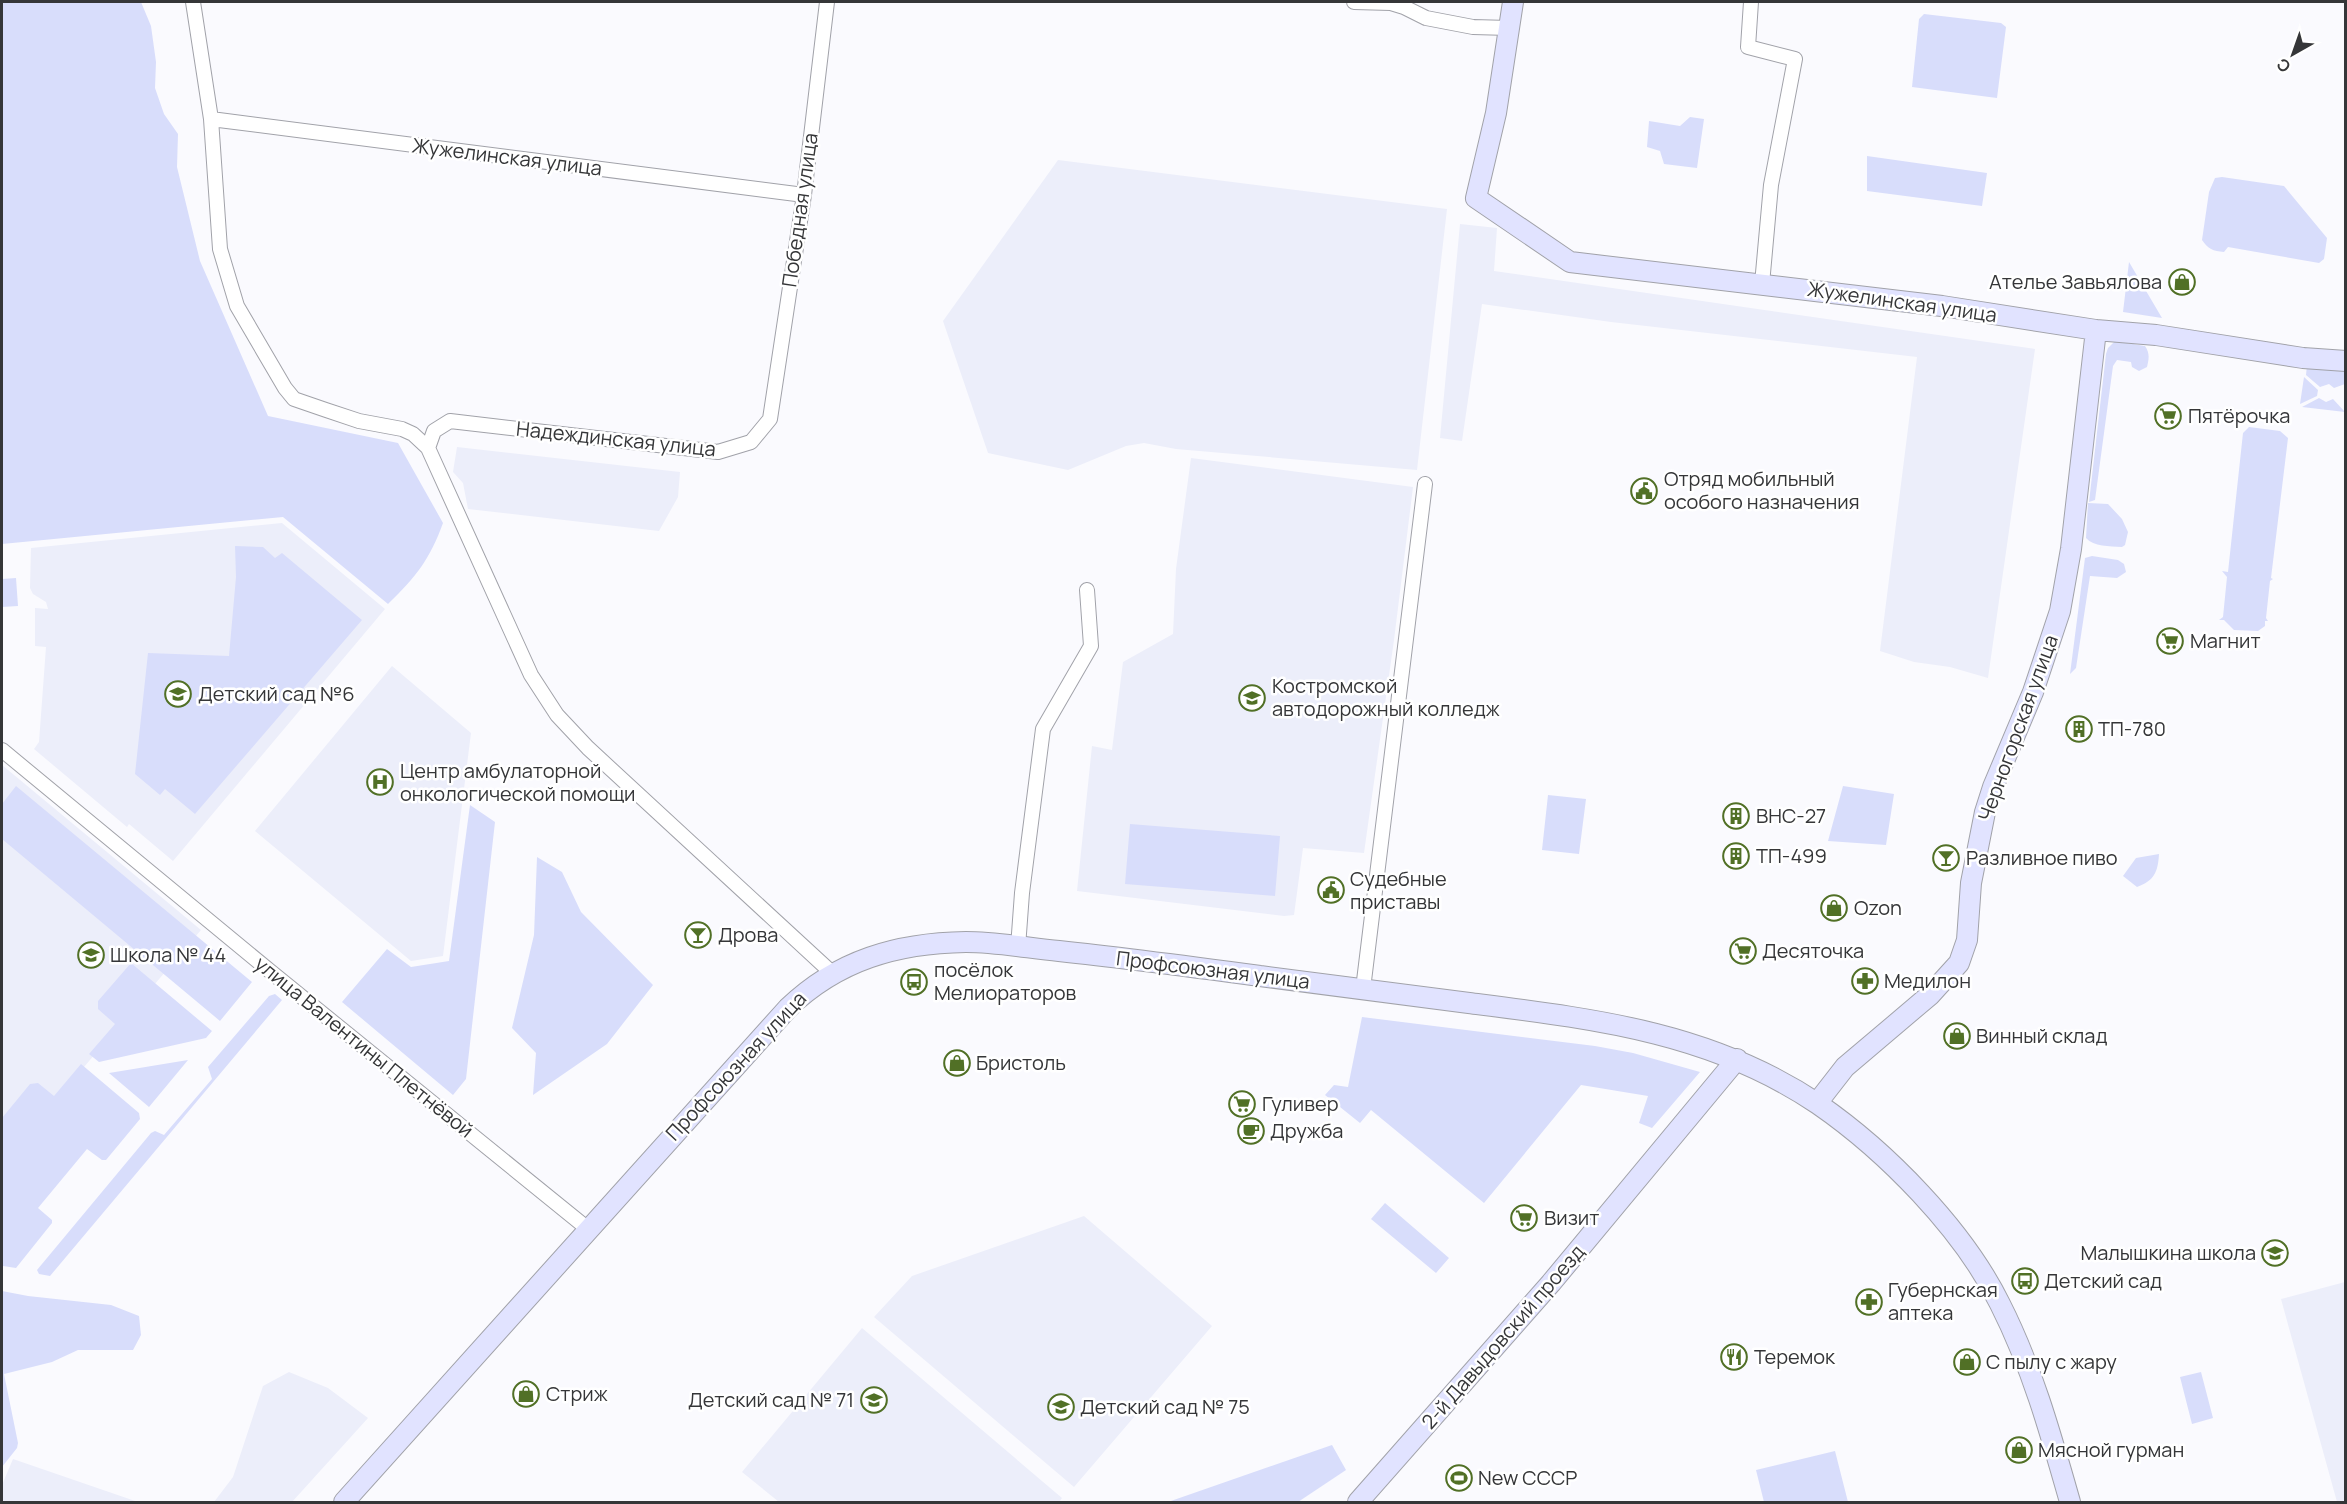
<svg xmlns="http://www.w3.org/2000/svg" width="2347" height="1504" viewBox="0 0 2347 1504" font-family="Manrope,sans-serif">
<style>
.built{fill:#eceefa}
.green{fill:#d8ddfb}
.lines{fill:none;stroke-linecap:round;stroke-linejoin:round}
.street-casing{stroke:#a1a2a9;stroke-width:16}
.secondary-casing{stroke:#a1a2a9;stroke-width:22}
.street{stroke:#fff;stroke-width:14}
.secondary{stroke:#e1e3ff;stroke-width:20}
.labels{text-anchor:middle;stroke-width:5;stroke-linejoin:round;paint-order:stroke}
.street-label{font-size:20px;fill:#353638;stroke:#fff}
.poi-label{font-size:20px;fill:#353638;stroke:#fff;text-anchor:start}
</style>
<rect width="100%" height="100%" fill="#fafafe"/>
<path class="built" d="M 1058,160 L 1447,209 L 1417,470 L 1176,449 L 1144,443 L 1126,446 L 1068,470 L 988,453 L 943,321 Z
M 1460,224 L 1497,228 L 1494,271 L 2035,349 L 1988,678 L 1950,667 L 1914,662 L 1880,651 L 1917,357 L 1611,322 L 1482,304 L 1462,441 L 1440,438 Z
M 457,447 L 680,472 L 678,497 L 659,531 L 468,509 L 463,483 L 453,472 Z
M 1191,458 L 1413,487 L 1394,640 L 1364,853 L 1303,848 L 1294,915 L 1284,916 L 1077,891 L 1092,746 L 1112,750 L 1123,662 L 1173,634 L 1176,569 Z
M 282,523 L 385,609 L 173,861 L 129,824 L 127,827 L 34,749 L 39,742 L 46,647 L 35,646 L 35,608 L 48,609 L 46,602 L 33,594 L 30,588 L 31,548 Z
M 392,666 L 471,733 L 443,956 L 411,961 L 255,831 Z
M 2,765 L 201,930 L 2,1163 Z
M 1084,1216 L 1212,1326 L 1074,1487 L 874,1317 L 912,1276 Z
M 2345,1282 L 2346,1502 L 2337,1502 L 2281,1299 Z
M 862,1328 L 1062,1498 L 1059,1502 L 779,1502 L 742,1472 Z
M 289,1372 L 328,1388 L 368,1418 L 292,1502 L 214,1502 L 233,1477 L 263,1386 Z
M 13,1459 L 138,1502 L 2,1502 L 2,1485 Z"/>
<path class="green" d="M 2,2 L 141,2 L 151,26 L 156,62 L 155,88 L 164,114 L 178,134 L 177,167 L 200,261 L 268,416 L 398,443 L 443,523 C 430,559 416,577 388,604 L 283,517 L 2,544 Z
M 1924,14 L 2001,23 L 2006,27 L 1997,98 L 1912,87 L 1919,19 Z
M 1690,117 L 1704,119 L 1697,168 L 1664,164 L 1660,151 L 1647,147 L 1649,121 L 1680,126 Z
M 1867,156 L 1987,173 L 1982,206 L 1867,191 Z
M 2222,177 L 2284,186 L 2327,238 L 2324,259 L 2319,263 L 2228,247 L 2224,252 C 2213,251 2208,249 2202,240 L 2209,192 L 2215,178 Z
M 2129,262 L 2162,318 L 2123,312 Z
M 2115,341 L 2145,346 C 2150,353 2149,359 2147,367 L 2139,371 L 2132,367 L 2131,362 L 2117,360 L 2113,366 L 2095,500 L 2089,502 L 2106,354 L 2108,348 Z
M 2307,365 L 2345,368 L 2345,384 L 2334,388 L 2329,384 L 2320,387 L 2306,375 Z
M 2304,377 L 2318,390 L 2317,396 L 2300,404 Z
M 2319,398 L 2326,402 L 2333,399 L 2345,412 L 2302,407 Z
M 2249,427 L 2280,431 L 2288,438 L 2271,578 L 2273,579 L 2270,581 L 2266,618 L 2268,621 L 2265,621 L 2265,626 L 2258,631 L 2234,630 L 2224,620 L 2219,620 L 2223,617 L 2227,577 L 2222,571 L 2228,572 L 2243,433 Z
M 2088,503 L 2108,504 L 2122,519 L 2128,532 L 2125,545 L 2122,547 C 2109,546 2094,547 2086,538 Z
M 235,546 L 263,547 L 275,558 L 282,553 L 362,620 L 195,814 L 165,789 L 160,795 L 135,774 L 148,653 L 229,656 L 236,577 Z
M 2092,556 L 2118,560 L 2124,564 L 2126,572 L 2117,578 L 2090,576 L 2076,668 L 2070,674 L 2085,558 Z
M 16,578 L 18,606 L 2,607 L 2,579 Z
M 16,786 L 252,982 L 220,1021 L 2,839 L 2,804 Z
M 1843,786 L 1894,794 L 1886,845 L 1828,841 Z
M 1548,795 L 1586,799 L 1579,854 L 1542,850 Z
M 470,805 L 495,822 L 466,1079 L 453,1095 L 342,1002 L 387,949 L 411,967 L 449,961 Z
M 1130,824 L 1280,836 L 1275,896 L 1125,884 Z
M 2159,854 C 2158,872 2154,881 2137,887 L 2123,876 L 2136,858 Z
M 537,857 L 562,872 L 581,912 L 653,985 L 607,1044 L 533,1095 L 536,1053 L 512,1028 L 534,935 Z
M 131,963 L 212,1031 L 206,1038 L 99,1062 L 89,1054 L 115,1024 L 98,1009 L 98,1001 Z
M 275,994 L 282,1000 L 50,1276 L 39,1274 L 37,1270 L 151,1133 L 155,1131 L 164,1135 L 212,1079 L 208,1067 L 269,996 Z
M 1362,1017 L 1595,1046 L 1633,1053 L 1700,1072 L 1652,1128 L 1639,1123 L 1648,1096 L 1581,1085 L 1484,1203 L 1371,1110 L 1360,1123 L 1325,1095 L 1334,1085 L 1348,1087 Z
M 188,1060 L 149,1107 L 109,1073 Z
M 81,1064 L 139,1113 L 140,1119 L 106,1160 L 102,1160 L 87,1149 L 38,1208 L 52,1220 L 52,1223 L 16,1268 L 3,1266 L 2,1118 L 30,1084 L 38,1083 L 54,1096 Z
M 1385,1203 L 1449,1258 L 1436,1273 L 1371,1219 Z
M 2,1291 L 28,1296 L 111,1305 L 139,1316 L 141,1335 L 133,1350 L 78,1350 L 52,1362 L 4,1374 L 18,1443 L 17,1448 L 2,1467 Z
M 2201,1372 L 2213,1418 L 2192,1424 L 2180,1377 Z
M 1332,1445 L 1346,1470 L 1298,1502 L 1168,1502 Z
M 1835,1451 L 1848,1502 L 1764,1502 L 1756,1470 Z"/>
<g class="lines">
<g class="street-casing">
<path id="street" d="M 193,2 L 211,119 L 220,249 L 237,306 L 285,388 L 294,399 L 326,410 L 359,421 L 402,429 L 413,434 L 428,448
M 827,2 L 804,195 L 770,419 L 751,442 L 718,452 L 450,421 L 434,431 L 428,448 L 531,675 L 557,715 L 588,748 L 832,973
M 1354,2 L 1391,3 L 1404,7 L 1426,18 L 1473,27 L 1509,28
M 1751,2 L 1748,47 L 1795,59 L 1771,185 L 1762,284
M 211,119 L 804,195
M 2,750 L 271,972 L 588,1229
M 1018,947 L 1022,893 L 1043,729 L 1091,646 L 1087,590
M 1363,989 L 1425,484"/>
</g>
<g class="secondary-casing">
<path id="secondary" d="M 1513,2 L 1496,113 L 1476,198 L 1570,262 L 1942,306 L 2096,330 L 2156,335 L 2303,358 L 2346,361
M 1817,1103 L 1845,1067 L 1930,995 L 1959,963 L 1967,940 L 1971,883 L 1985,812 L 1993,787 L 2033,692 L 2060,611 L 2071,549 L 2096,330
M 344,1502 L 788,1008 C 838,960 897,943 966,942 C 997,942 1028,948 1059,951 C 1126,958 1193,967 1260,976 C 1330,985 1400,994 1469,1003 C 1594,1019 1711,1032 1818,1104 C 1886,1151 1963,1229 2000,1304 C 2032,1367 2051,1435 2070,1502
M 1358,1502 L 1551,1283 L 1737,1059"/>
</g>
<use href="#street" class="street"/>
<use href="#secondary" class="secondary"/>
</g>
<defs>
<g id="shop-ring" transform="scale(1.35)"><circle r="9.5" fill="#fff" stroke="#517026" stroke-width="1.5"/><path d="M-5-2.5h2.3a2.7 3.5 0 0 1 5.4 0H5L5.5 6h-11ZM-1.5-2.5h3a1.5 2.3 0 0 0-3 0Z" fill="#517026"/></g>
<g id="supermarket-ring" transform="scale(1.35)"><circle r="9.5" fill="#fff" stroke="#517026" stroke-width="1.5"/><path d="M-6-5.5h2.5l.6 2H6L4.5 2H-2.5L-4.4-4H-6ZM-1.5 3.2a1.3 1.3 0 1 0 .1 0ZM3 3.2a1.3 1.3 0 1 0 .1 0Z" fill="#517026"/></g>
<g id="civic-ring" transform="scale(1.35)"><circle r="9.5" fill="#fff" stroke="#517026" stroke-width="1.5"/><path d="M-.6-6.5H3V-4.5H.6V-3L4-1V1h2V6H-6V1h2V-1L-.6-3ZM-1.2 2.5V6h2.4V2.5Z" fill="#517026"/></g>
<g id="school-ring" transform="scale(1.35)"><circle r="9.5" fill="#fff" stroke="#517026" stroke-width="1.5"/><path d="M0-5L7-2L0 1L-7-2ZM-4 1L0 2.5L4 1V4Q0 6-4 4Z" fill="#517026"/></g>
<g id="university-ring" transform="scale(1.35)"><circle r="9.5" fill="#fff" stroke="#517026" stroke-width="1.5"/><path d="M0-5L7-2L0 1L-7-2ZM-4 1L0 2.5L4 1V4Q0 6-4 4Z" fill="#517026"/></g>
<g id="building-ring" transform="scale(1.35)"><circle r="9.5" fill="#fff" stroke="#517026" stroke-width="1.5"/><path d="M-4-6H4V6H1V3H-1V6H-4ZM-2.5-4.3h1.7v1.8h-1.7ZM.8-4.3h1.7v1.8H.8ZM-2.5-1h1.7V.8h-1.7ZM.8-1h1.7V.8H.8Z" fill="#517026"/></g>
<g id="hospital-ring" transform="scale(1.35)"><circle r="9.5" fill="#fff" stroke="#517026" stroke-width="1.5"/><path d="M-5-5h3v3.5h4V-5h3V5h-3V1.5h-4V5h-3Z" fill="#517026"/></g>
<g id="bar-ring" transform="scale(1.35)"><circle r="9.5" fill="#fff" stroke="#517026" stroke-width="1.5"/><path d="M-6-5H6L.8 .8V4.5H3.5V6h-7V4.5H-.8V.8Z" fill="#517026"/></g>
<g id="pharmacy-ring" transform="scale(1.35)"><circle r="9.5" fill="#fff" stroke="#517026" stroke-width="1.5"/><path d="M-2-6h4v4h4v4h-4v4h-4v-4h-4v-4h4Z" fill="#517026"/></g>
<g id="bus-ring" transform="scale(1.35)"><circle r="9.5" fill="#fff" stroke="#517026" stroke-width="1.5"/><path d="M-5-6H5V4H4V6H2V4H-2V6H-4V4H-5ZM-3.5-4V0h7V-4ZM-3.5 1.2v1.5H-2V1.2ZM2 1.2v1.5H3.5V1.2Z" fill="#517026"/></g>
<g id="cafe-ring" transform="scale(1.35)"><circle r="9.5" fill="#fff" stroke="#517026" stroke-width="1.5"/><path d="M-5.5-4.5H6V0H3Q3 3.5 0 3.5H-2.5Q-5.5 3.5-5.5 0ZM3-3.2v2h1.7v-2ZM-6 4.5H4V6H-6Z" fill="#517026"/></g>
<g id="restaurant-ring" transform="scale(1.35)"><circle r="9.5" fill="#fff" stroke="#517026" stroke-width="1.5"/><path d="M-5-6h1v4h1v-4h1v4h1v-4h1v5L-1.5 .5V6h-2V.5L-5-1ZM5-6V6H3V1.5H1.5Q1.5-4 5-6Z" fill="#517026"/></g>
<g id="stadium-ring" transform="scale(1.35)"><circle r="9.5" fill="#fff" stroke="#517026" stroke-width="1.5"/><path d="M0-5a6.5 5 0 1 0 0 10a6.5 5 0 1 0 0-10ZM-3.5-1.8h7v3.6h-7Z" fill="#517026"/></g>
</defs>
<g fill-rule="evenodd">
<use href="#shop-ring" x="2182" y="282"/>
<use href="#supermarket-ring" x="2168" y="416"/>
<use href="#civic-ring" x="1644" y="491"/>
<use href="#supermarket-ring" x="2170" y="641"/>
<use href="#school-ring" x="178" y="694"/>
<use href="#university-ring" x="1252" y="698"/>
<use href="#building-ring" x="2079" y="729"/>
<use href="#hospital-ring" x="380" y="782"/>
<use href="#building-ring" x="1736" y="816"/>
<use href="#building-ring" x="1736" y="856"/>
<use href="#bar-ring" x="1946" y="858"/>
<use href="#civic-ring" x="1331" y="890"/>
<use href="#shop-ring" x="1834" y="908"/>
<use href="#bar-ring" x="698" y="935"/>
<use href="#supermarket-ring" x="1743" y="951"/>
<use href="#school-ring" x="91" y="955"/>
<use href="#pharmacy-ring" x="1865" y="981"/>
<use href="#bus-ring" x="914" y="982"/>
<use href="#shop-ring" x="1957" y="1036"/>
<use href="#shop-ring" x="957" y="1063"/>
<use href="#supermarket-ring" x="1242" y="1104"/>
<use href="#cafe-ring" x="1251" y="1131"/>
<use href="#supermarket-ring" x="1524" y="1218"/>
<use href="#school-ring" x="2275" y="1253"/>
<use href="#bus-ring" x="2025" y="1281"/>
<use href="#pharmacy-ring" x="1869" y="1302"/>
<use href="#restaurant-ring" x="1734" y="1357"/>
<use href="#shop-ring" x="1967" y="1362"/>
<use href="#shop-ring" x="526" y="1394"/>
<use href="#school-ring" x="874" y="1400"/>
<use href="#school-ring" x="1061" y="1407"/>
<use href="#shop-ring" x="2019" y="1450"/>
<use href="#stadium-ring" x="1459" y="1478"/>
</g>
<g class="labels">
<g class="street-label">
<text transform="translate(507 157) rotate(7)" y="7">Жужелинская улица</text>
<text transform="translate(800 210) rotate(-82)" y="7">Победная улица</text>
<text transform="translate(1902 302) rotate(8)" y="7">Жужелинская улица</text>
<text transform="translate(616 439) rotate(6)" y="7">Надеждинская улица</text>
<text transform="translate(2018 728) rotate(-70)" y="7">Черногорская улица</text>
<text transform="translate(1213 970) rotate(7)" y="7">Профсоюзная улица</text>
<text transform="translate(364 1047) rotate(39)" y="7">улица Валентины Плетнёвой</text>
<text transform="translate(736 1066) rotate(-47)" y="7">Профсоюзная улица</text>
<text transform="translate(1503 1337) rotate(-49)" y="7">2-й Давыдовский проезд</text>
</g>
<g class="poi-label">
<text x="2162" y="289" text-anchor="end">Ателье Завьялова</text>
<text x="2188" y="423">Пятёрочка</text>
<text x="1664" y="486">Отряд мобильный<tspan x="1664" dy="23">особого назначения</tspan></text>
<text x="2190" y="648">Магнит</text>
<text x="1272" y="693">Костромской<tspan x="1272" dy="23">автодорожный колледж</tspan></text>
<text x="198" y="701">Детский сад №6</text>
<text x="2098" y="736">ТП-780</text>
<text x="400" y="778">Центр амбулаторной<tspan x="400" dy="23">онкологической помощи</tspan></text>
<text x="1756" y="823">ВНС-27</text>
<text x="1756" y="863">ТП-499</text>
<text x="1966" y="865">Разливное пиво</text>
<text x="1350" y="886">Судебные<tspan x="1350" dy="23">приставы</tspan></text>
<text x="1854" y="915">Ozon</text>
<text x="718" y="942">Дрова</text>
<text x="1762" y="958">Десяточка</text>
<text x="110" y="962">Школа № 44</text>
<text x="934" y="977">посёлок<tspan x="934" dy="23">Мелиораторов</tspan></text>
<text x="1884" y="988">Медилон</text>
<text x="1976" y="1043">Винный склад</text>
<text x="976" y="1070">Бристоль</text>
<text x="1262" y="1111">Гуливер</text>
<text x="1270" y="1138">Дружба</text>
<text x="1544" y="1225">Визит</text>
<text x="2256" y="1260" text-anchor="end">Малышкина школа</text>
<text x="2044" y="1288">Детский сад</text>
<text x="1888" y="1297">Губернская<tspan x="1888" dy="23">аптека</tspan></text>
<text x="1754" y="1364">Теремок</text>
<text x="1986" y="1369">С пылу с жару</text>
<text x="546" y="1401">Стриж</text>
<text x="854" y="1407" text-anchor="end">Детский сад № 71</text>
<text x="1080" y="1414">Детский сад № 75</text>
<text x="2038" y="1457">Мясной гурман</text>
<text x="1478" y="1485">New СССР</text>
</g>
</g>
<rect width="2347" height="1504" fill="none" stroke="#353638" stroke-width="6"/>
<g transform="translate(2293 54) rotate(220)" stroke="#ffffff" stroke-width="4.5" paint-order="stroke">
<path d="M0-4.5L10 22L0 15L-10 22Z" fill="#353638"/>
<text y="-9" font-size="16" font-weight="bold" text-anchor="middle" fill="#353638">С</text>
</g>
</svg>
